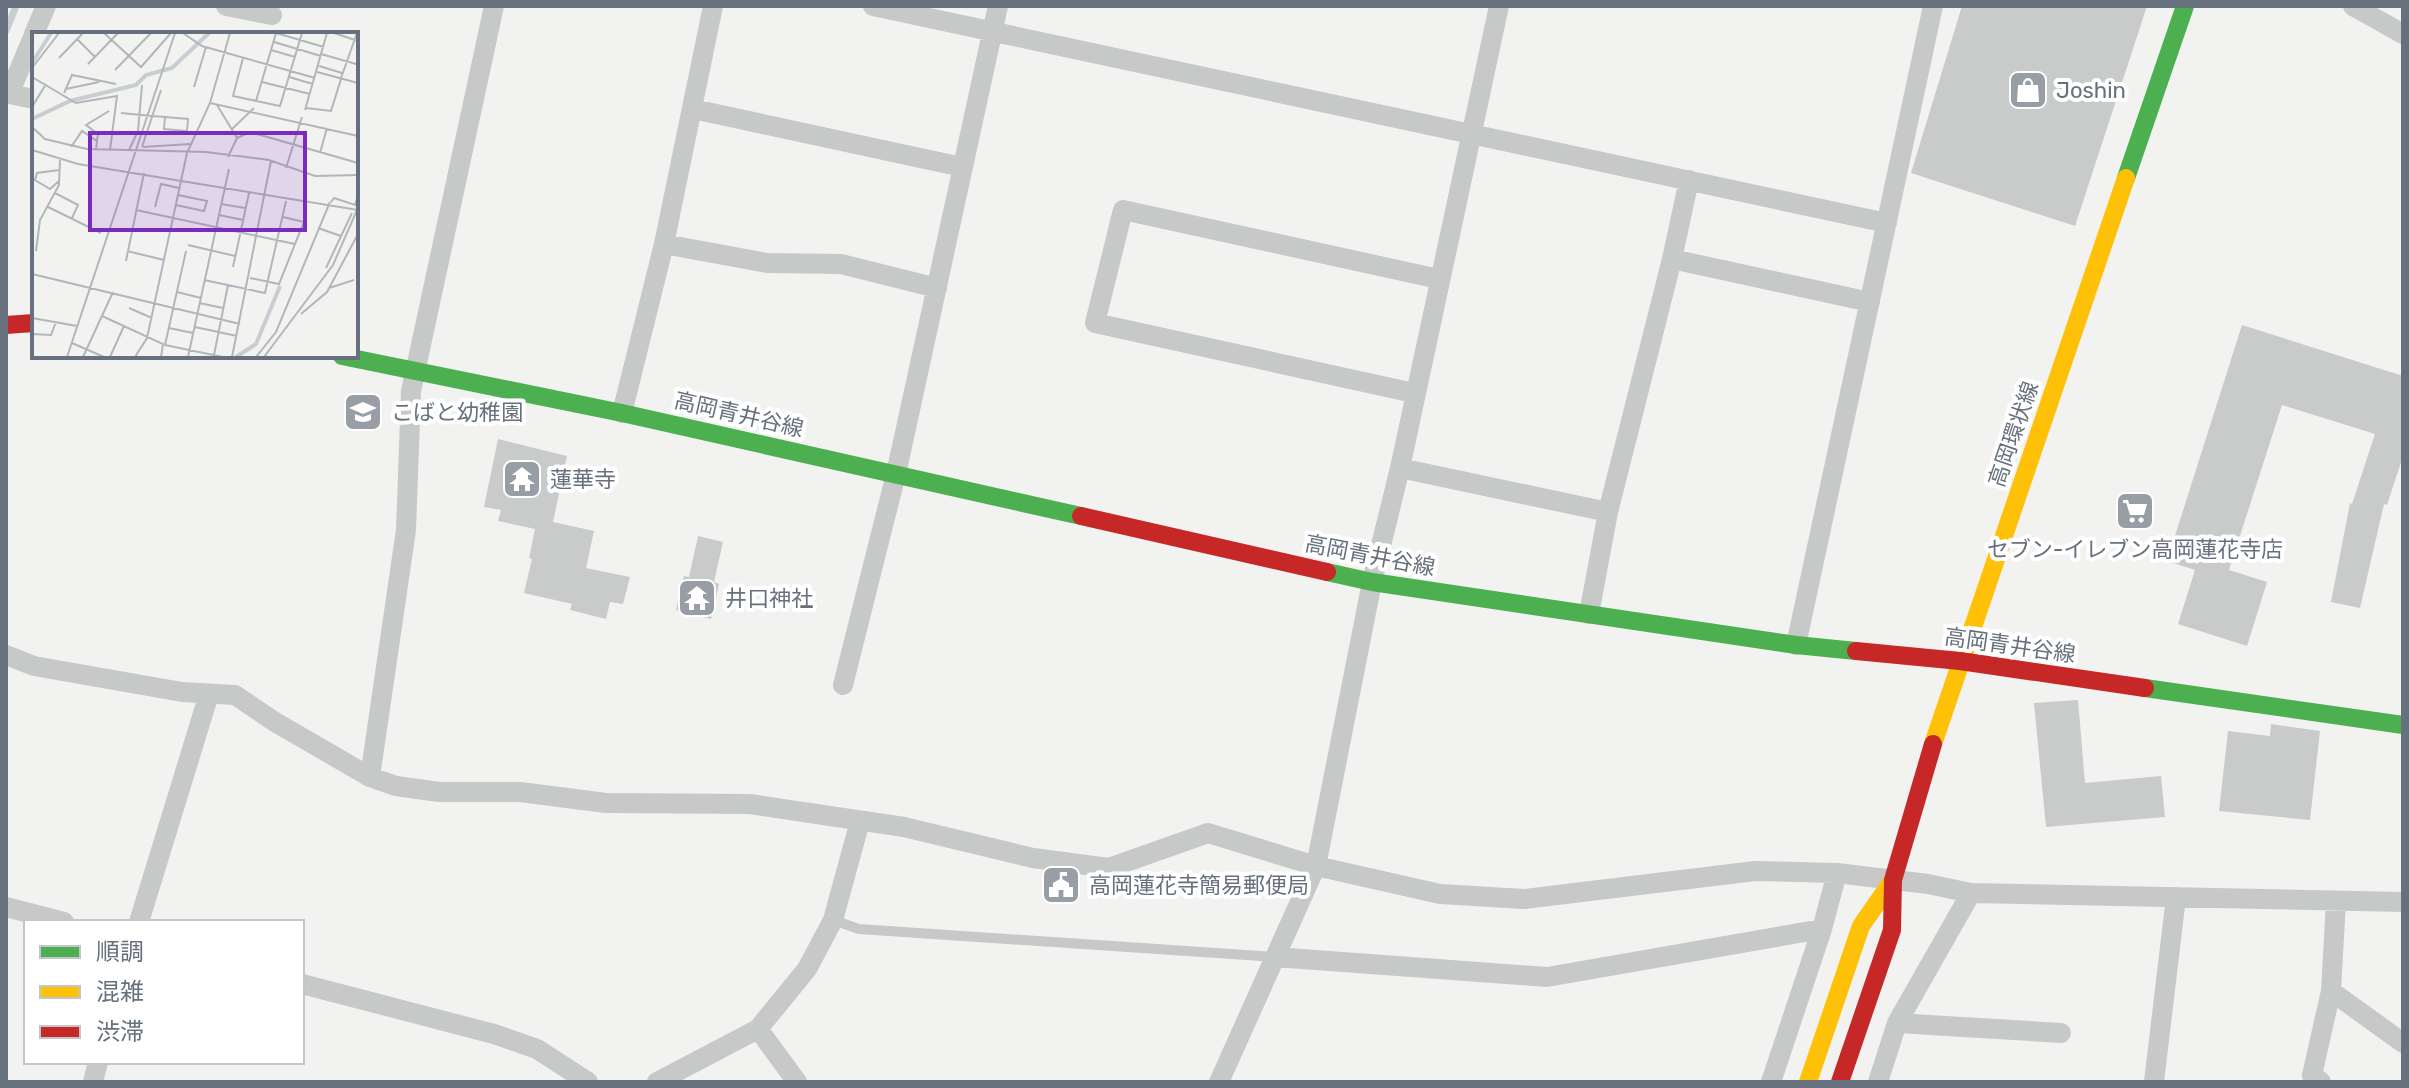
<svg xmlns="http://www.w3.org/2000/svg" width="2409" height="1088" viewBox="0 0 2409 1088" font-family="Rubik,'Noto Sans JP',sans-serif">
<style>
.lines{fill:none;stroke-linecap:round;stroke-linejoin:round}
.stream{stroke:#c7cdd0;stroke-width:7}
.building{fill:#c9caca}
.lane{stroke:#c7c8c8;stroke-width:10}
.street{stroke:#c7c8c8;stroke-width:20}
.fast{stroke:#4caf50;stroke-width:18}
.slow{stroke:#ffc107;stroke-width:18}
.jam{stroke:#c62828;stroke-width:18}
.labels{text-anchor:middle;stroke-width:8;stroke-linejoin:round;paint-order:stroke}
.poi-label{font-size:22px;fill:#66717d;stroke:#fff;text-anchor:start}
.street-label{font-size:22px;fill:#66717d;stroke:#fff}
.inset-river{fill:none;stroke:#c7cdd0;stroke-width:4}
.inset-road{fill:none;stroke:#b2b6bc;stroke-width:2}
.view{fill:#7b2cbf;fill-opacity:0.15;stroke:#7b2cbf;stroke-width:4}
.inset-edge{fill:none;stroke:#66717d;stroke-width:4}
</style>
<rect width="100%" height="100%" fill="#f2f2f1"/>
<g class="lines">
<path class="stream" d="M 6,31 L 16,6"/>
</g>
<path class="building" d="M 1962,6 L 2147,6 L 2075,226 L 1911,173 Z
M 2242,325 L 2403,376 L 2403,456 L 2387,505 L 2384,504 L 2360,608 L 2331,602 L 2350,503 L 2352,504 L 2375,434 L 2282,405 L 2229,570 L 2267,582 L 2247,646 L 2178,624 L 2195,570 L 2167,561 Z
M 498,439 L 567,456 L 553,522 L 594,531 L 586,568 L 630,577 L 623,604 L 610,602 L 606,619 L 570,610 L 572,604 L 524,593 L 532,559 L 529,558 L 535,529 L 498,521 L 501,510 L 484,507 Z
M 698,536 L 723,542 L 714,582 L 719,584 L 711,619 L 676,610 L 684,576 L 689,577 Z
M 2078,700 L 2085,783 L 2161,776 L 2165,817 L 2046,827 L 2034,703 Z
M 2271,724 L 2320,731 L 2310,820 L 2219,811 L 2228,731 L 2270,736 Z"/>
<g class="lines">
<path class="lane" d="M 833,920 L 859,929 L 1275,957"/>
<path class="street" d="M 226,6 L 272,15
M 873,6 L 1887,223
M 2353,6 L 2403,34
M 34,34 L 46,6
M 34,35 L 9,94 L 34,99
M 693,109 L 962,167
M 1689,180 L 1672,259 L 1870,302
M 664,244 L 767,263 L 841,264 L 937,288
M 1414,393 L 1095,323 L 1123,210 L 1439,279
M 622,413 L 664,244 L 713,6
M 1400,468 L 1608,512 L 1672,259
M 1589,614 L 1608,512
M 1796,645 L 1933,6
M 6,655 L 34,666 L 182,692 L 235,695 L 275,722 L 370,777 L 396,786 L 439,792 L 520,792 L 606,803 L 750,804 L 904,827 L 1033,858 L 1109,868 L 1208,833 L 1316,866 L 1440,894 L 1524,899 L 1755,871 L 1837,873 L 1928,884 L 1971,893 L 2403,902
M 843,685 L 896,474 L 998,6
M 370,777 L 406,530 L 411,391 L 494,6
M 2336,901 L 2331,991 L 2403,1043
M 6,907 L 64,922
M 139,922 L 209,694
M 1275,957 L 1547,977 L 1822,929 L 1837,873
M 302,984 L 494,1034 L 537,1049 L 588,1082
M 1897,1023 L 2061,1033
M 758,1029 L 797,1082
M 93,1082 L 98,1062
M 657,1082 L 758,1029 L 807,969 L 833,920 L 860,821
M 1219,1082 L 1316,866 L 1372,582 L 1400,468 L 1499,6
M 1771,1082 L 1822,929
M 1878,1082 L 1897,1023 L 1971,893
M 2154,1082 L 2176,897
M 2321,1082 L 2312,1075 L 2331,991"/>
<path class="fast" d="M 2126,178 L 2185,6
M 342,356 L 622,413 L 1081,516
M 1327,572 L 1372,582 L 1796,645 L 1856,651
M 2145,688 L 2403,725"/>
<path class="slow" d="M 1933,744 L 2126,178
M 1808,1082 L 1861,926 L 1893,880"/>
<path class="jam" d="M 6,325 L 34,323
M 1081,516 L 1327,572
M 1856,651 L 1960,661 L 2145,688
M 1840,1082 L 1892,930 L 1893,880 L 1933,744"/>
</g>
<defs>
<g id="shop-square" transform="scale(2)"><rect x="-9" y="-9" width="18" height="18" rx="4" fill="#979ea6" stroke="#fff"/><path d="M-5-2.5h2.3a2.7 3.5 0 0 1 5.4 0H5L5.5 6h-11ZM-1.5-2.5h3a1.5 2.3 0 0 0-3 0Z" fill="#fff"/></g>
<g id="school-square" transform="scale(2)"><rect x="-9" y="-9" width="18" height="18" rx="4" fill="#979ea6" stroke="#fff"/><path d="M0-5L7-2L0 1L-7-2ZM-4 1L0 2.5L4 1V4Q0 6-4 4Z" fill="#fff"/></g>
<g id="temple-square" transform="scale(2)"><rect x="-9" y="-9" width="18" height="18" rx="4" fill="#979ea6" stroke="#fff"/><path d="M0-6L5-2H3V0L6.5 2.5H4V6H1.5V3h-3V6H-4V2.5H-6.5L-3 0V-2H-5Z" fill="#fff"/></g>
<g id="supermarket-square" transform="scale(2)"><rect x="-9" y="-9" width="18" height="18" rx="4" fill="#979ea6" stroke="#fff"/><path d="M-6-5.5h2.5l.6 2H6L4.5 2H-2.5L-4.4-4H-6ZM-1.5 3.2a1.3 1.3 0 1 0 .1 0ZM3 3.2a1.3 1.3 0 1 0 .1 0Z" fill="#fff"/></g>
<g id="civic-square" transform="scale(2)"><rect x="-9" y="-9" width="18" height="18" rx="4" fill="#979ea6" stroke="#fff"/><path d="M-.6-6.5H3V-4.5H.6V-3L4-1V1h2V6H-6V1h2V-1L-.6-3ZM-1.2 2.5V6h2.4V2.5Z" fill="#fff"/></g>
</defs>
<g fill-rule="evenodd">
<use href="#shop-square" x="2028" y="90"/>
<use href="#school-square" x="363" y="412"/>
<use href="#temple-square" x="522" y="479"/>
<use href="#supermarket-square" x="2135" y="511"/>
<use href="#temple-square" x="697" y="598"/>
<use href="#civic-square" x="1061" y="885"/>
</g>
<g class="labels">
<g class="poi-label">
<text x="2056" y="98">Joshin</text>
<text x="391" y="420">こばと幼稚園</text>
<text x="550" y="487">蓮華寺</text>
<text x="2135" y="557" text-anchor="middle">セブン-イレブン高岡蓮花寺店</text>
<text x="725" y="606">井口神社</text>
<text x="1089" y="893">高岡蓮花寺簡易郵便局</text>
</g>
<g class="street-label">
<text transform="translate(739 414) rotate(13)" y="8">高岡青井谷線</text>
<text transform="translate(2013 434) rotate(-71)" y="8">高岡環状線</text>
<text transform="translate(1370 555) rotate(11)" y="8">高岡青井谷線</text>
<text transform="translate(2010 645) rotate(8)" y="8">高岡青井谷線</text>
</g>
</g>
<g transform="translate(32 32)">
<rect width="326" height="326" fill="#f2f2f1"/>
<path class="inset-river" d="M 0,31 L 19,1M 0,87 L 38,69 L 104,53 L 114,43 L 140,36 L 177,1M 204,325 L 224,312 L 248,254"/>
<path class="inset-road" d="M 72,1 L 109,35 L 139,1M 151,1 L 170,14 L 283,46M 244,1 L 292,15M 302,1 L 326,9M 45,7 L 63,25M 242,10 L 289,24M 239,18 L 263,25M 289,22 L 324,32M 27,26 L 51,1M 211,26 L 201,64 L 248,74 L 270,1M 56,32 L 86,1M 287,34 L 310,41M 0,36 L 27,1M 83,38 L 119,1M 285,40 L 326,51M 0,45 L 44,71 L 85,64 L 78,118M 257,45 L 281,52M 309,46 L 325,1M 230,50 L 278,62M 162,55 L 174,15M 34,57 L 67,50M 32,61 L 40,43 L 84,52M 224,69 L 244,1M 178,71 L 326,104M 185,73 L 205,106M 0,75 L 14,52M 274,76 L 299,79 L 309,47M 273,78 L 295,1M 89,81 L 120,84 L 133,85 L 156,87 L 155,99 L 132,97 L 133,85M 0,95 L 13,107 L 55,117 L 174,120 L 237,128 L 283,144 L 326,143M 199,98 L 222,76M 65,109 L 66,102 L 54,93 L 77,79M 39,115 L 50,99 L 65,109 L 64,118M 110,115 L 129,58M 111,115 L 158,112M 0,118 L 46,132 L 326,178M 97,118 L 106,99 L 110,53M 288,121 L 295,96M 196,125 L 205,106 L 218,100 L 326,131M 254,136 L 270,85M 27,149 L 18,157 L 3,148 L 5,141 L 27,138M 23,161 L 46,173 L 40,186M 299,170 L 302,166 L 323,173 L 326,163M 189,172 L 213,176M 144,173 L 172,179 L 175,169 L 146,163M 16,175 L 69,201M 123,175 L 129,152 L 147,156M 104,178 L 263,212 L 272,190 L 251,185M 187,183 L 211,188M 286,196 L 309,204M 156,213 L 203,224M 4,219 L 8,188 L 27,153 L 28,128M 95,219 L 132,228M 154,219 L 133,313 L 191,325M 94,229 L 112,141M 201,235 L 217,161M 294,236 L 320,181M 0,242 L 208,292M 218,246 L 247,252 L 263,212M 172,248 L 233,261 L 254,169M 297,256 L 322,248M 145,260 L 169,266M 167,271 L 191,276M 97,276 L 120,286M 269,282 L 295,260 L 326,202M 70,284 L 131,312 L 129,325M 0,286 L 45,294M 163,295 L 205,304M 137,296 L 161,301M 0,302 L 19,303 L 24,290M 40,311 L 72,325M 182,323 L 196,253M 35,325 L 143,1M 51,325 L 81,260M 78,325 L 92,294M 103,325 L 115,306 L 155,121 L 178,71 L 198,1M 156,325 L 197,137M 200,325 L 239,129M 224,325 L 244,300 L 298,170M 232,325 L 301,233 L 325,178"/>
<path class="view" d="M 58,101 L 273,101 L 273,198 L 58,198 Z"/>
<rect width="326" height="326" class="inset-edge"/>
</g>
<rect width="2409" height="1088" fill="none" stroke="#66717d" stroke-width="16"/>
<rect x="24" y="920" width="280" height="144" fill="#ffffff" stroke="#c2c6cb" stroke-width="2"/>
<rect x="40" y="946" width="40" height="12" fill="#4caf50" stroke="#c2c6cb" stroke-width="2"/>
<text x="96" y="960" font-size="24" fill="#66717d">順調</text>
<rect x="40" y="986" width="40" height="12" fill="#ffc107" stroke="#c2c6cb" stroke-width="2"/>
<text x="96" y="1000" font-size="24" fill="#66717d">混雑</text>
<rect x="40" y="1026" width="40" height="12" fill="#c62828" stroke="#c2c6cb" stroke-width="2"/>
<text x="96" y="1040" font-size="24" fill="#66717d">渋滞</text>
</svg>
